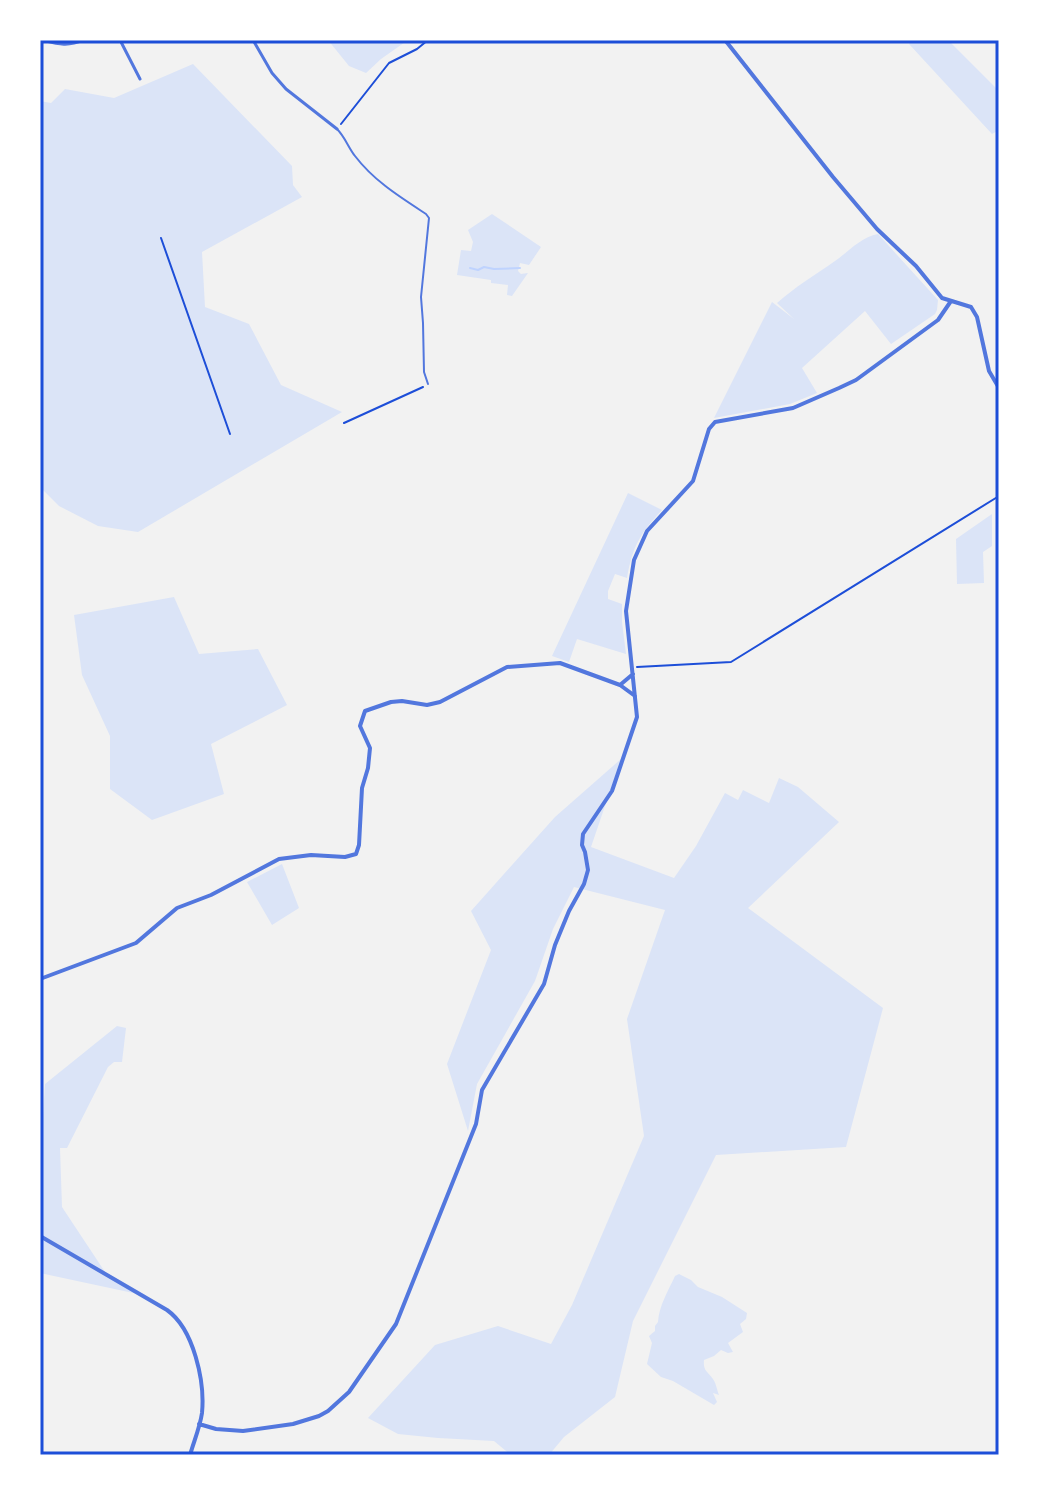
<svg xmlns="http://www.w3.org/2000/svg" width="1039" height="1495" viewBox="0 0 1039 1495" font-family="Barlow,sans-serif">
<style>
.green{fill:#dbe4f7}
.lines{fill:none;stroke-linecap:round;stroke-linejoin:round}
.stream{stroke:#bfd3fe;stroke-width:2}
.path{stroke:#1d4ed8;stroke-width:2}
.service{stroke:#5277de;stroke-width:2}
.minor{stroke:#5277de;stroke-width:3}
.tertiary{stroke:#5277de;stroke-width:4}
.neatline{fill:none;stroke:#1d4ed8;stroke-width:3}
</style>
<rect width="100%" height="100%" fill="#f2f2f2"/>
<path class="green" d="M 328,40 L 408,40 L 381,59 L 366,73 L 349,66 Z
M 912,40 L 948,40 L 999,91 L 999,130 L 992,134 L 909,44 Z
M 193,64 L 292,166 L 293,185 L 302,197 L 202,252 L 205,307 L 249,324 L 281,385 L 342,412 L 138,532 L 98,526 L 59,506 L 40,487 L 40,101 L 51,103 L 65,89 L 114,98 Z
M 492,214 L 541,247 L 529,265 L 520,263 L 518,271 L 521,274 L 528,273 L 512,296 L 507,295 L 508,285 L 491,283 L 491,280 L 457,275 L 461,250 L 471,251 L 473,242 L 468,230 Z
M 878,234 L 938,300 L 937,310 L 935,314 L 891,344 L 865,311 L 802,368 L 817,393 L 790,404 L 714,418 L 772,302 L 794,319 L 777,303 C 795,287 815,275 835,261 C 848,252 861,237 878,234 Z
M 628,493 L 662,510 C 640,534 633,545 627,578 L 615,574 L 608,591 L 608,599 L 622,604 L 622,622 L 626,654 L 577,639 L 569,662 L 552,656 Z
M 992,514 L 992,546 L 983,552 L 984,583 L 957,584 L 956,539 Z
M 174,597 L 199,654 L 258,649 L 287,705 L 211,744 L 224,794 L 152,820 L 110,789 L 110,736 L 82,675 L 74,615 Z
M 621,759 L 591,847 L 674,878 L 696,846 L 725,793 L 738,800 L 743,790 L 769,803 L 779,778 L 798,787 L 839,822 L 748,908 L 883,1008 L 846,1147 L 716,1155 L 633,1321 L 615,1397 L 564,1437 L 549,1455 L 511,1455 L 494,1441 L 438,1438 L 398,1434 L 368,1418 L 435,1345 L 498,1326 L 551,1344 L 572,1305 L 644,1136 L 627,1019 L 665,910 L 574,887 L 553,929 L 535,981 L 477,1084 L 468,1131 L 447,1064 L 491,950 L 471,911 L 555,817 Z
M 282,864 L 299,908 L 272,925 L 247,882 Z
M 117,1026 L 126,1028 L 122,1062 L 114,1062 L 108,1067 L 67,1148 L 60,1148 L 62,1207 L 105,1272 L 147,1296 L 40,1273 L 40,1139 L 42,1132 L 45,1084 Z
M 679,1274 L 691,1280 L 698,1287 L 722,1297 L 747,1313 L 746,1319 L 740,1324 L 743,1332 L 728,1343 L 733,1352 L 728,1353 L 721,1350 L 714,1356 L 704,1360 C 703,1371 707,1371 713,1379 C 716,1383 717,1390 719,1395 L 713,1393 L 717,1402 L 714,1405 L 673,1381 L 661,1377 L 647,1364 L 652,1343 L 649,1336 L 655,1331 L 655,1326 L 658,1322 C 659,1306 668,1291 675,1276 Z"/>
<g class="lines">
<path class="stream" d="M 470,268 L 478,270 L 484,267 L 494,269 L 520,268"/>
<path class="path" d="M 341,124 L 389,63 L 417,49 L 428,40
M 161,238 L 230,434
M 344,423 L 423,387
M 637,667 L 731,662 L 999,496"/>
<path class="service" d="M 337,129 C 345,137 348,147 355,156 C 374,181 400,197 426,214 L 429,218 L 421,297 L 423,323 L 424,372 L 428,384"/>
<path class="minor" d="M 42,40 C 58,44 68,47 83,40
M 120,40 L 140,79
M 253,40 L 272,73 L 286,89 L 337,129"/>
<path class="tertiary" d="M 725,40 L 833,177 L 877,229 L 916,266 L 942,298 L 971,307 L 977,317 L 989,371 L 999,388
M 620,685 L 633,674
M 40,979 L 136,943 L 177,908 L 211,895 L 279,859 L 311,855 L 345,857 L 356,854 L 359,845 L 362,788 L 368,768 L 370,748 L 360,726 L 365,711 L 391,702 L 402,701 L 427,705 L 440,702 L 507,667 L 560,663 L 620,685 L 635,696
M 40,1236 L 167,1310 C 194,1329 205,1382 202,1413 C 200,1427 194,1441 190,1455
M 199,1424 L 216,1429 L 243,1431 L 293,1424 L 319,1416 L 328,1411 L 349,1392 L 396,1324 L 476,1124 L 482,1090 L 544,984 L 555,945 L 569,911 L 584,884 L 588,870 L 585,852 L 582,845 L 583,834 L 612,791 L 637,717 L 626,611 L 634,560 L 647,531 L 693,481 L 709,429 L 715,422 L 793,408 L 839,388 L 856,380 L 938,320 L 951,301"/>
</g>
<rect width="1039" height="1495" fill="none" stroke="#ffffff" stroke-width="84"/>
<rect x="42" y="42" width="955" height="1411" class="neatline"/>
</svg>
